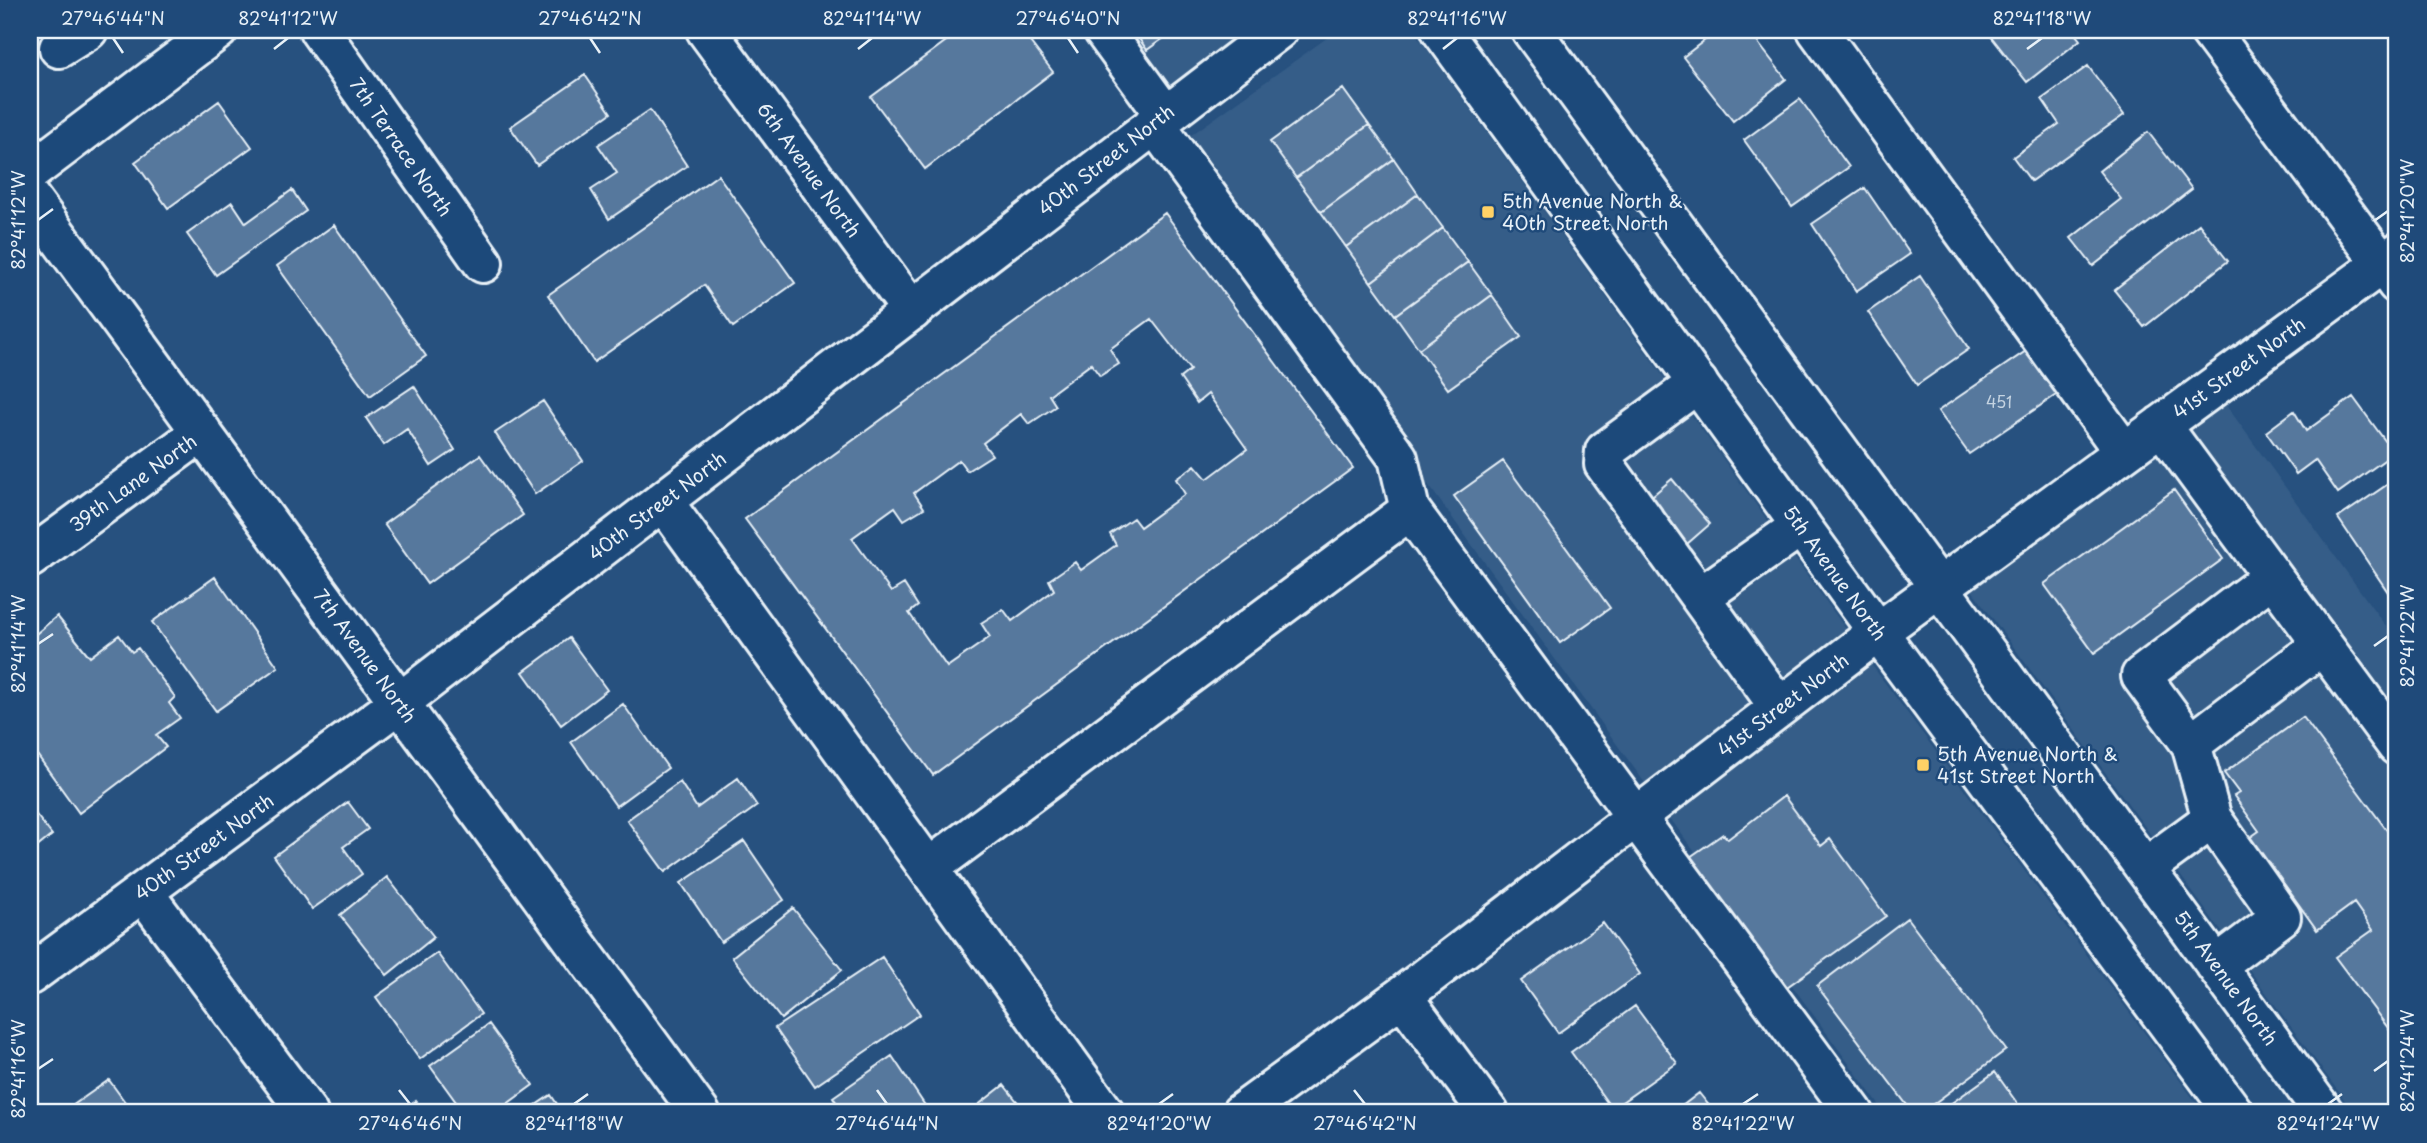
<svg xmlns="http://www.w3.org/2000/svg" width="2427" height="1143" viewBox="0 0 2427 1143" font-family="'Playpen Sans',sans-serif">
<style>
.built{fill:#355d88}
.building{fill:#57789d;stroke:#e8f1f8;stroke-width:2;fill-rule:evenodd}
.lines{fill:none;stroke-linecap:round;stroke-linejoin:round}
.minor-casing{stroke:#e8f1f8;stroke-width:44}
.major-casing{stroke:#e8f1f8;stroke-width:44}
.minor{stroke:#1f4a7a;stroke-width:38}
.major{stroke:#1f4a7a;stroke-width:38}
.ticks{fill:none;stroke:#e8f1f8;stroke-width:2.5}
.poi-dot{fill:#ffd166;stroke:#1f4a7a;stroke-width:2.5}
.labels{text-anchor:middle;stroke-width:5;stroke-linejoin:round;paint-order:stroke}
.number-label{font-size:16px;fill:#c4d3e1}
.street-label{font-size:19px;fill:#e8f1f8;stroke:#1f4a7a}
.poi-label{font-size:19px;fill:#e8f1f8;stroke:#1f4a7a;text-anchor:start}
.neatline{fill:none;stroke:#e8f1f8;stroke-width:2.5}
.ticks-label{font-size:18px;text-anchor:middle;fill:#e8f1f8}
</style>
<rect width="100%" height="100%" fill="#27517f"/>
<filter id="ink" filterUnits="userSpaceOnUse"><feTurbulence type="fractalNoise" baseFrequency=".0143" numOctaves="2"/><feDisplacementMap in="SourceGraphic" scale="14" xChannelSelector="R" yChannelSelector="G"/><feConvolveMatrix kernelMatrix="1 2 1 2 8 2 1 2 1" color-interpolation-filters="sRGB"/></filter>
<g filter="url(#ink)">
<path class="built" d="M 1098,30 L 1264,30 L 1155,108 Z
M 1338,30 L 1413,30 L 1846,629 L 1645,783 L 1180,143 Z
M 2226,405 L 2397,642 L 2397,1113 L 2354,1113 L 1972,590 Z
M 1871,664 L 2204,1113 L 1885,1113 L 1670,818 Z"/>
<path class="building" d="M 961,30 L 1021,30 L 1053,72 L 925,169 L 871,97 Z
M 1133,30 L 1175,30 L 1147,50 Z
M 1718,30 L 1748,30 L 1786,79 L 1733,121 L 1683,57 Z
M 1986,30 L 2072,30 L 2080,40 L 2027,82 Z
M 2088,66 L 2124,115 L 2031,181 L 2013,157 L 2059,124 L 2042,99 Z
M 585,75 L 611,113 L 537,165 L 510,127 Z
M 1343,89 L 1369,125 L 1296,178 L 1270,142 Z
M 1800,99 L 1849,167 L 1792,207 L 1744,140 Z
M 219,101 L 252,147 L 168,208 L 135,162 Z
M 650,110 L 687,166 L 609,219 L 591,190 L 617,173 L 598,145 Z
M 1369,125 L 1394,159 L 1321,212 L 1296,178 Z
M 2148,132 L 2192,189 L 2093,266 L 2071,238 L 2121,199 L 2099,171 Z
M 1394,159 L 1418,194 L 1346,247 L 1321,212 Z
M 718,175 L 795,283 L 733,327 L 704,285 L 594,362 L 548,295 Z
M 1865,188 L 1910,254 L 1856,291 L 1812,224 Z
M 292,190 L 306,211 L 216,275 L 187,234 L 232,202 L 246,223 Z
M 1418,194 L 1443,228 L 1371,282 L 1346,247 Z
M 1165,213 L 1353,468 L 933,775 L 745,519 ZM 1151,319 L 1190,370 L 1180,378 L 1197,403 L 1208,394 L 1247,449 L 1207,479 L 1195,465 L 1176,479 L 1185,494 L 1140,527 L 1133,518 L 1110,534 L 1116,545 L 1081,570 L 1075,562 L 1049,580 L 1054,590 L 1012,621 L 1003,609 L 981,623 L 990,637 L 947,667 L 909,613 L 918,606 L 904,584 L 891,592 L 852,538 L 895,507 L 904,520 L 924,508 L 914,493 L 959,460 L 967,471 L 992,455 L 983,443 L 1021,414 L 1029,424 L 1056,406 L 1049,395 L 1091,364 L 1100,376 L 1119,364 L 1110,349 Z
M 2199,224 L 2228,261 L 2144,327 L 2114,290 Z
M 334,225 L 426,356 L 370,396 L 277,266 Z
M 1443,228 L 1468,262 L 1395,315 L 1371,282 Z
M 1468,262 L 1492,295 L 1419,349 L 1395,315 Z
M 1920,276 L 1969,349 L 1917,385 L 1868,312 Z
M 1492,295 L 1521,337 L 1448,389 L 1419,349 Z
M 2029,349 L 2059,393 L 1969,454 L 1938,411 Z
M 414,386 L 455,450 L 431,466 L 407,429 L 384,445 L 366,418 Z
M 2353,397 L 2394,453 L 2338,493 L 2315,460 L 2296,474 L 2266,432 L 2294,411 L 2306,431 Z
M 543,401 L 583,461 L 535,494 L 495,433 Z
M 480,455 L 523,515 L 427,584 L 384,524 Z
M 1503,461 L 1610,608 L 1560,643 L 1454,496 Z
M 2397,478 L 2397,590 L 2390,595 L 2338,518 Z
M 1672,479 L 1710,524 L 1679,551 L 1640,506 Z
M 2174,490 L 2223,559 L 2094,653 L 2044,584 Z
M 215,577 L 278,667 L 216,711 L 152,622 Z
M 57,616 L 90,657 L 119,635 L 132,652 L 138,648 L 175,697 L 169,703 L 180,718 L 156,735 L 166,747 L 79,813 L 30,745 L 30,639 Z
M 569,638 L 607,690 L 561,725 L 523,672 Z
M 623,704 L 668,768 L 616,806 L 571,742 Z
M 2303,717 L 2397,844 L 2397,1040 L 2335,957 L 2373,930 L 2354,903 L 2317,930 L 2269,863 L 2264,867 L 2245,841 L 2259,831 L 2234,796 L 2239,793 L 2224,773 Z
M 738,778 L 757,806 L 665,872 L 627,820 L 680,782 L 697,808 Z
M 1784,796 L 1821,846 L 1830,839 L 1886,916 L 1784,989 L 1690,857 L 1723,834 L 1728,839 Z
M 348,802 L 368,829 L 343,847 L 362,874 L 312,909 L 274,856 Z
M 30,807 L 52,835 L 30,853 Z
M 744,841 L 784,900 L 721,942 L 681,883 Z
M 387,877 L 434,937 L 387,975 L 340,915 Z
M 793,908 L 842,970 L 781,1019 L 732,957 Z
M 1907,918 L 2006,1050 L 1921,1113 L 1913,1113 L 1817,986 Z
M 1603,923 L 1640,974 L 1558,1033 L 1521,981 Z
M 437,953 L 481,1014 L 420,1059 L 376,997 Z
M 882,957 L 920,1014 L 815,1086 L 775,1028 Z
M 1635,1006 L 1677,1063 L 1612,1109 L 1571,1052 Z
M 489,1024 L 533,1085 L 495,1113 L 464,1113 L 430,1066 Z
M 892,1056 L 930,1113 L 843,1113 L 833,1097 Z
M 1995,1072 L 2024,1113 L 1937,1113 L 1946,1107 Z
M 109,1080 L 133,1113 L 62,1113 Z
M 1004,1085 L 1024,1110 L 1021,1113 L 968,1113 Z
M 1699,1093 L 1715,1113 L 1673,1113 Z
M 551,1095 L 563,1113 L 524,1113 Z
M 416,1101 L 425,1113 L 400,1113 Z"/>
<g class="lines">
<g class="minor-casing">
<path id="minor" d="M 319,30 L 483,263
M 706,30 L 912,311
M 1103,30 L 1165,115
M 1817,30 L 2124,452
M 2209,30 L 2397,284
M 59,48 L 88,30
M 1154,123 L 1398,458 L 1410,510
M 30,172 L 218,30
M 30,198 L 700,1113
M 1698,383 L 1605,451 L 1604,464 L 1779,707
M 2161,425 L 2397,746
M 663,501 L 1105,1113
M 30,558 L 202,432
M 1700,597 L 1801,526
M 2191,744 L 2322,645
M 929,868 L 1410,510 L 1854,1113
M 2145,868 L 2212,819
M 143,892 L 308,1113
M 2217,965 L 2281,917 L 2212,819 L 2191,744 L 2141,676 L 2272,577
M 30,975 L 399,703 L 1278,30
M 1402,996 L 1489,1113
M 1241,1113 L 1402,996 L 1878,632 L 2397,253"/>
</g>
<g class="major-casing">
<path id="major" d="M 1441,30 L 1878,632 L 2234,1113
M 1531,30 L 2324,1113"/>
</g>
<use href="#minor" class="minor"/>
<use href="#major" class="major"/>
</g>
</g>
<path class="ticks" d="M 113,38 L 123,53M 590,38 L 600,53M 1068,38 L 1078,53M 274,49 L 288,38M 858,49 L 872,38M 1443,49 L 1457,38M 2027,49 L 2042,38M 38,220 L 53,209M 2374,221 L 2388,211M 38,644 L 53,634M 2374,646 L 2388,636M 38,1069 L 53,1059M 2374,1071 L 2388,1061M 399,1090 L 410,1104M 877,1090 L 887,1104M 1354,1090 L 1365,1104M 574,1104 L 588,1094M 1159,1104 L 1173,1094M 1743,1104 L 1758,1094M 2328,1104 L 2342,1094"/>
<g class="poi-dot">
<rect x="1481" y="205" width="14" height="14" rx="3.5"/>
<rect x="1916" y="758" width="14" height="14" rx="3.5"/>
</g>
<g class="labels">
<g class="number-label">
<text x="1999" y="408">451</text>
</g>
<g class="street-label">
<text transform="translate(401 147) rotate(55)" y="7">7th Terrace North</text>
<text transform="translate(1106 160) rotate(-38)" y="7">40th Street North</text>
<text transform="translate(809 170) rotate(54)" y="7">6th Avenue North</text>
<text transform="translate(2239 368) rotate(-36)" y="7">41st Street North</text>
<text transform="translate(133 483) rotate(-36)" y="7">39th Lane North</text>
<text transform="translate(657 506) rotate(-37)" y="7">40th Street North</text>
<text transform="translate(1835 573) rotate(54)" y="7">5th Avenue North</text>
<text transform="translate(365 656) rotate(54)" y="7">7th Avenue North</text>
<text transform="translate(1783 705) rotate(-37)" y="7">41st Street North</text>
<text transform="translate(204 847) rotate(-36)" y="7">40th Street North</text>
<text transform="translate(2226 978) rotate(54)" y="7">5th Avenue North</text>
</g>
<g class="poi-label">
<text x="1502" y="208">5th Avenue North &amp;<tspan x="1502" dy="22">40th Street North</tspan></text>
<text x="1937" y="761">5th Avenue North &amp;<tspan x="1937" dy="22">41st Street North</tspan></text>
</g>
</g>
<rect width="2427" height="1143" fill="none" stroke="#1f4a7a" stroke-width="77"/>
<rect x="38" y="38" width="2350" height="1066" class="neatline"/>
<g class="ticks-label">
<text x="113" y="25">27°46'44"N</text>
<text x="288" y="25">82°41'12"W</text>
<text x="590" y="25">27°46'42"N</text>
<text x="872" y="25">82°41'14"W</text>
<text x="1068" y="25">27°46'40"N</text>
<text x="1457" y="25">82°41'16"W</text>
<text x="2042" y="25">82°41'18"W</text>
<text transform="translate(2408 211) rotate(-90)" y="6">82°41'20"W</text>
<text transform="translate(19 220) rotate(-90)" y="6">82°41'12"W</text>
<text transform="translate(2408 636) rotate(-90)" y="6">82°41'22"W</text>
<text transform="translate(19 644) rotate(-90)" y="6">82°41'14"W</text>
<text transform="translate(2408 1061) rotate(-90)" y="6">82°41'24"W</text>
<text transform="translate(19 1069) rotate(-90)" y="6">82°41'16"W</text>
<text x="410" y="1130">27°46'46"N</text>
<text x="574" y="1130">82°41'18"W</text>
<text x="887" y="1130">27°46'44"N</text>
<text x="1159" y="1130">82°41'20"W</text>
<text x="1365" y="1130">27°46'42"N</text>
<text x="1743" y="1130">82°41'22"W</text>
<text x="2328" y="1130">82°41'24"W</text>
</g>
</svg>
